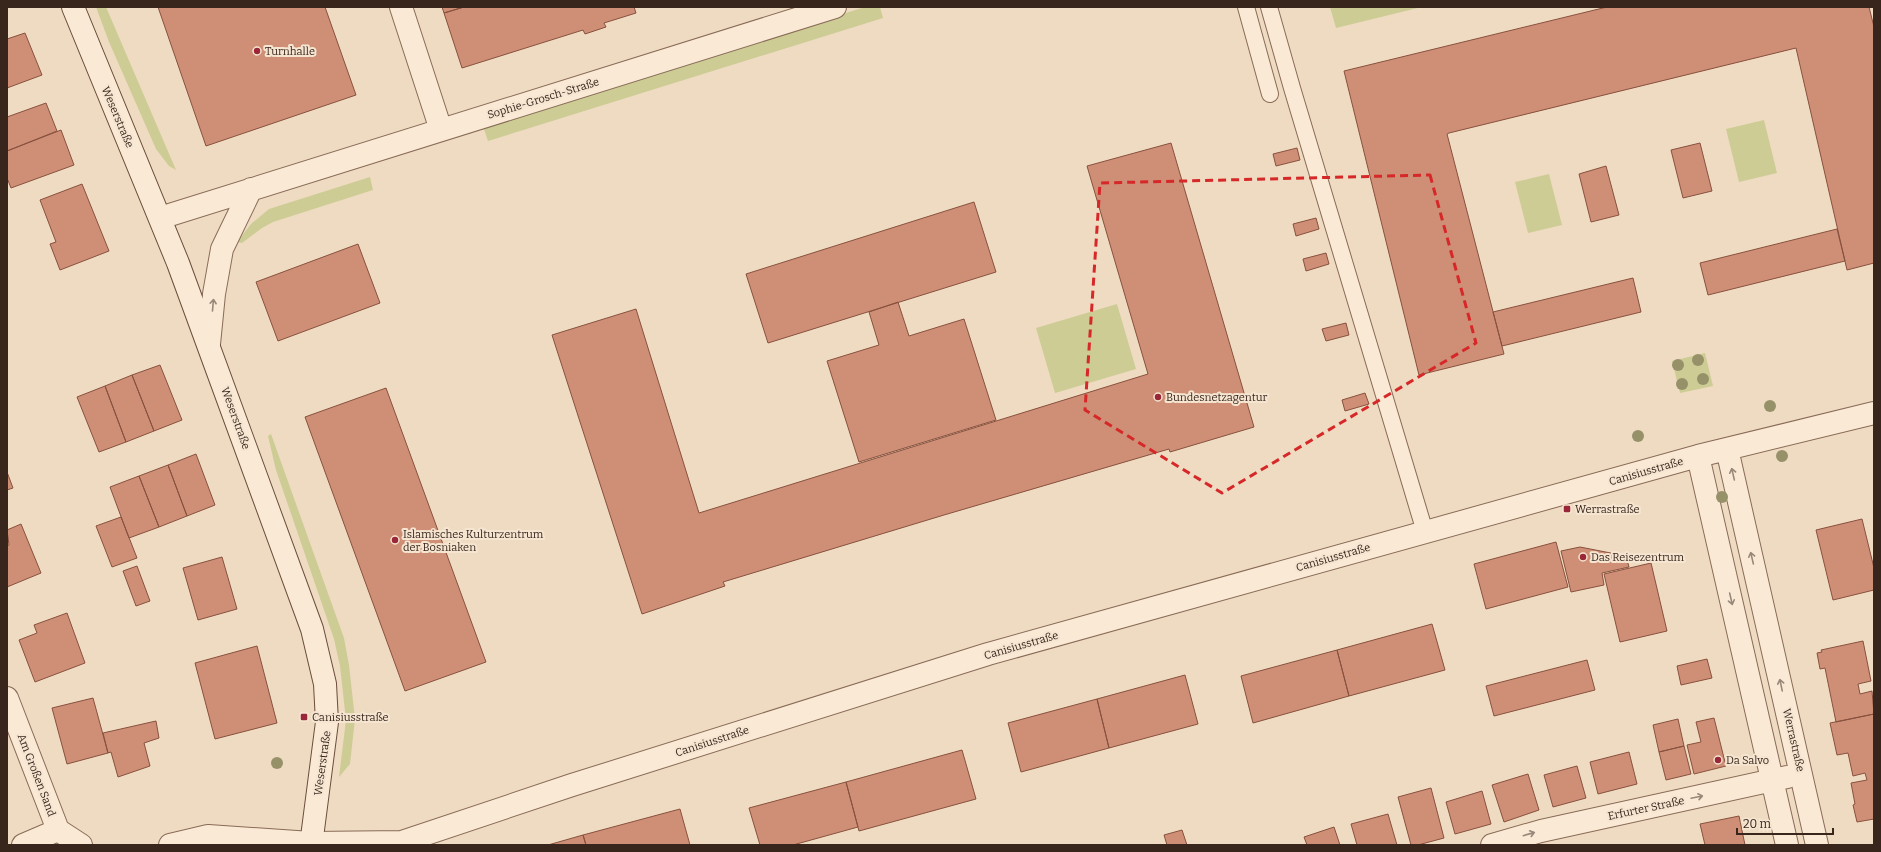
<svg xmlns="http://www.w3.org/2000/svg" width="1881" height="852" viewBox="0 0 1881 852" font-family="Bitter,serif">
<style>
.green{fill:#cdcc95}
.building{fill:#ce8f76;stroke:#88513e}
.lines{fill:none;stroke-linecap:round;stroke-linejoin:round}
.lane-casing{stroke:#896b58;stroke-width:18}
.street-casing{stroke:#896b58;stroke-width:24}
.secondary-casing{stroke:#6a4d3c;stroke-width:24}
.lane{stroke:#f9e9d5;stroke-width:16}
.street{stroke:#f9e9d5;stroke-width:22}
.secondary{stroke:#f9e9d5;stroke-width:22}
.tree{fill:#97916a}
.oneway{stroke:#988879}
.marked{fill:none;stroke:#d62828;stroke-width:3;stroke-dasharray:8 5;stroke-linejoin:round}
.poi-dot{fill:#992738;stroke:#f6e6d1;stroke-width:1.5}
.labels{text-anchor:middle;stroke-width:4;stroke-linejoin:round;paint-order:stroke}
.poi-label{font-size:11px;fill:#38261d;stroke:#f6e6d1;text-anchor:start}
.street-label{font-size:11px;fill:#38261d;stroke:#f6e6d1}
</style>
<rect width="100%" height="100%" fill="#efdbc1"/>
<path class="green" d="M 96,7 L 106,7 L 176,170 L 169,166 L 156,149 L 109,42 Z
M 865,7 L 880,7 L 883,18 L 488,141 L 483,126 Z
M 1330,7 L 1422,7 L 1336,28 Z
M 1764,120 L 1777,173 L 1739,182 L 1726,129 Z
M 1549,174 L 1562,225 L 1528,233 L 1515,182 Z
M 370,177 L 373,190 L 273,222 L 262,228 L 242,243 L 237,242 L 251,224 L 269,209 Z
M 1117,304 L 1136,369 L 1055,393 L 1036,328 Z
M 1705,353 L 1713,386 L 1680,393 L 1672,361 Z
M 271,434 L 344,638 L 349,665 L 355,719 L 350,764 L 339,777 L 346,720 L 340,666 L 334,639 L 276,470 L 268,436 Z"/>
<path class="building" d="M 158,7 L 325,7 L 356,95 L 206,146 Z
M 442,7 L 464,7 L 444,13 Z
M 464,7 L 634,7 L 636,13 L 604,23 L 606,27 L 585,34 L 583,30 L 462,68 L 444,13 Z
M 1607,7 L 1869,7 L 1874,27 L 1874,263 L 1847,270 L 1796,48 L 1449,133 L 1447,134 L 1504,354 L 1419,375 L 1344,71 Z
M 25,33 L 42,75 L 7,88 L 7,39 Z
M 46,103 L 57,131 L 7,151 L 7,117 Z
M 61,130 L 74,165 L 11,188 L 7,178 L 7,151 Z
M 1171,143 L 1254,427 L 1170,452 L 1169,449 L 944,515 L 723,582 L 725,586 L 642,614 L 552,335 L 636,309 L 699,513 L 1148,374 L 1087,166 Z
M 1700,143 L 1712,191 L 1683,198 L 1671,150 Z
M 1297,148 L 1300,160 L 1276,166 L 1273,154 Z
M 1606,166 L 1619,215 L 1591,222 L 1579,174 Z
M 82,184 L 109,251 L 60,270 L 50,244 L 56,242 L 40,200 Z
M 974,202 L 996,272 L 768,343 L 746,274 Z
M 1316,218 L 1319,229 L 1296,236 L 1293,224 Z
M 1837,229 L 1845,261 L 1708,295 L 1700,263 Z
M 358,244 L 380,303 L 278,341 L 256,282 Z
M 1326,253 L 1329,264 L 1306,271 L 1303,259 Z
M 1633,278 L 1641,312 L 1502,346 L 1493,312 Z
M 898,302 L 909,336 L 964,319 L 996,420 L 859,462 L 827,361 L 879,345 L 869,312 Z
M 1346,323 L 1349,335 L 1326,341 L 1322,329 Z
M 160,365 L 182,420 L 154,431 L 132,375 Z
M 132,375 L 154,431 L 126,442 L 105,386 Z
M 105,386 L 126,442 L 99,452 L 77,397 Z
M 386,388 L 486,662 L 405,691 L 305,417 Z
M 1365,393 L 1369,404 L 1345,411 L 1342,400 Z
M 196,454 L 215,505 L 187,516 L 168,465 Z
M 168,465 L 187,516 L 159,527 L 139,476 Z
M 7,472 L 13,488 L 7,490 Z
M 139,476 L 159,527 L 129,538 L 110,487 Z
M 121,517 L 137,558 L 112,567 L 96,526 Z
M 1862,519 L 1874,568 L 1874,590 L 1833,600 L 1816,530 Z
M 21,524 L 41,573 L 7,587 L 7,546 L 9,545 L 7,530 Z
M 1556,542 L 1568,587 L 1486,609 L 1474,564 Z
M 1580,547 L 1626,556 L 1629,567 L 1602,573 L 1604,585 L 1571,592 L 1561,551 Z
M 222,557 L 237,609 L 198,620 L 183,568 Z
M 1651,563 L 1667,631 L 1620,642 L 1604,574 Z
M 137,566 L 150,601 L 136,606 L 123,571 Z
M 67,613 L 85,663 L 35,682 L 19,640 L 37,633 L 34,625 Z
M 1432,624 L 1445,670 L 1349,696 L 1337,650 Z
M 1863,641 L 1871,681 L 1858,684 L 1860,694 L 1872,691 L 1874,714 L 1836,722 L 1825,668 L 1820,669 L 1817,653 L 1822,652 L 1821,650 Z
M 257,646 L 277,723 L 215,739 L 195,663 Z
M 1337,650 L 1349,696 L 1253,723 L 1241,676 Z
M 1707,659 L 1712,678 L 1681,685 L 1677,666 Z
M 1587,660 L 1595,690 L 1494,716 L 1486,686 Z
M 1185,675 L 1198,724 L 1109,748 L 1097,699 Z
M 93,698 L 108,753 L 67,764 L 52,708 Z
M 1097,699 L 1109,748 L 1021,772 L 1008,723 Z
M 1874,714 L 1874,819 L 1857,822 L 1853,805 L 1855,804 L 1851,783 L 1867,780 L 1865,773 L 1853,776 L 1848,753 L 1837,755 L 1830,723 Z
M 1714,718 L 1726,766 L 1694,774 L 1687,745 L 1701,742 L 1696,722 Z
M 1678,719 L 1684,746 L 1659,752 L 1653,725 Z
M 156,721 L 159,738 L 144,743 L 150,766 L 118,777 L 111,752 L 108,753 L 103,733 Z
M 1684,746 L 1691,774 L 1666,780 L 1659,752 Z
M 962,750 L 976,799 L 859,831 L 846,782 Z
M 1629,752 L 1637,784 L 1598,794 L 1590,762 Z
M 1577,766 L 1586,798 L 1553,807 L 1544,775 Z
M 1528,774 L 1539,810 L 1504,822 L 1492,785 Z
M 846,782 L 858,827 L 793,845 L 760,845 L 749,808 Z
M 1431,788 L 1444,838 L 1418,845 L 1411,845 L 1398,797 Z
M 1482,791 L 1491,824 L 1455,834 L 1446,802 Z
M 680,809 L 690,845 L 586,845 L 583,835 Z
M 1388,814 L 1397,845 L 1357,845 L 1351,824 Z
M 1739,816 L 1745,845 L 1705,845 L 1700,824 Z
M 1334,827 L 1340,845 L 1307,845 L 1304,837 Z
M 1182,830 L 1187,845 L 1167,845 L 1164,835 Z
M 583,835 L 586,845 L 548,845 Z"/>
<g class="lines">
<g class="lane-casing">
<path id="lane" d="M 1246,7 L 1270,94
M 1269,7 L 1292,88 L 1425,532"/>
</g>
<g class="street-casing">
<path id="street" d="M 401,7 L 441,130
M 160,218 L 835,7
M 209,344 L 214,294 L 222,249 L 251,189
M 1727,449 L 1817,845
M 1698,456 L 1787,845
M 7,698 L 58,830
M 58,830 L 81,845
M 23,845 L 58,830
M 170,845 L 208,836 L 311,843 L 402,842 L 572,785 L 988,654 L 1698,456 L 1874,413
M 1492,845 L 1541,831 L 1787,777"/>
</g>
<g class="secondary-casing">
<path id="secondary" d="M 73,7 L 178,263 L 312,629 L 325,684 L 327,722 L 311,845"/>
</g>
<use href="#lane" class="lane"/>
<use href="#street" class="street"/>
<use href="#secondary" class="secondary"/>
</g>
<g class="tree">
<circle cx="1698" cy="360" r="6"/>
<circle cx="1678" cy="365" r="6"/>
<circle cx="1703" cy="379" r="6"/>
<circle cx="1682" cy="384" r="6"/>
<circle cx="1770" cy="406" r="6"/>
<circle cx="1638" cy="436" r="6"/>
<circle cx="1782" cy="456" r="6"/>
<circle cx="1722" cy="497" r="6"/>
<circle cx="277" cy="763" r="6"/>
</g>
<defs><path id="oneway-shaft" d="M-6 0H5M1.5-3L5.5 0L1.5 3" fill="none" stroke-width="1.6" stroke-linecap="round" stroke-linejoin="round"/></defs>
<g class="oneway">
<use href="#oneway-shaft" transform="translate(213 305) rotate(-85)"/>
<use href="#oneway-shaft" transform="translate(1733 474) rotate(-103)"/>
<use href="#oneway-shaft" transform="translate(1752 558) rotate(-103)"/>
<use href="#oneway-shaft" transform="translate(1731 599) rotate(77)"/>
<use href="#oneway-shaft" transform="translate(1781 685) rotate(-102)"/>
<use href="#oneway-shaft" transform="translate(1697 797) rotate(-12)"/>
<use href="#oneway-shaft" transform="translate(1529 834) rotate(-16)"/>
</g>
<path class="marked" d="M 1430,175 L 1476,343 L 1222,493 L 1085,410 L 1100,183 Z"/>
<g class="poi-dot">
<circle cx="257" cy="51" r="4"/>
<circle cx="1158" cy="397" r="4"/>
<rect x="1563" y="505" width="8" height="8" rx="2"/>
<circle cx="395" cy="540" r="4"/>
<circle cx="1583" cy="557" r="4"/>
<rect x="300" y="713" width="8" height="8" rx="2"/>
<circle cx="1718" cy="760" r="4"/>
</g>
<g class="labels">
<g class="poi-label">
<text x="265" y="55">Turnhalle</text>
<text x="1166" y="401">Bundesnetzagentur</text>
<text x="1575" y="513">Werrastraße</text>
<text x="403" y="538">Islamisches Kulturzentrum<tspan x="403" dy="13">der Bosniaken</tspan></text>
<text x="1591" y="561">Das Reisezentrum</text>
<text x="312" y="721">Canisiusstraße</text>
<text x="1726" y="764">Da Salvo</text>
</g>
<g class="street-label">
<text transform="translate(543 98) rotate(-17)" y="4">Sophie-Grosch-Straße</text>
<text transform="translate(118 117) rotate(67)" y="4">Weserstraße</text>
<text transform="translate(236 418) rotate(70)" y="4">Weserstraße</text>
<text transform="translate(1646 471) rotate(-16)" y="4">Canisiusstraße</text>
<text transform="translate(1333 557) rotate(-16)" y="4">Canisiusstraße</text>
<text transform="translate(1021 645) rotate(-16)" y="4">Canisiusstraße</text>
<text transform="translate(1794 740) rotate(77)" y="4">Werrastraße</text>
<text transform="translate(712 741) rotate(-18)" y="4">Canisiusstraße</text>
<text transform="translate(322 763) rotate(-82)" y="4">Weserstraße</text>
<text transform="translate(37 775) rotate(69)" y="4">Am Großen Sand</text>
<text transform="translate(1646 808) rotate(-12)" y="4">Erfurter Straße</text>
</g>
</g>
<rect width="1881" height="852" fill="none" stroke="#38261d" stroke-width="16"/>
<path d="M1737 828v6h96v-6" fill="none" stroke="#38261d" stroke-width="2"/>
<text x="1743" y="828" font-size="12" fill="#38261d" stroke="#f6e6d1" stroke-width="3" paint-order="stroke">20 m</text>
</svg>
